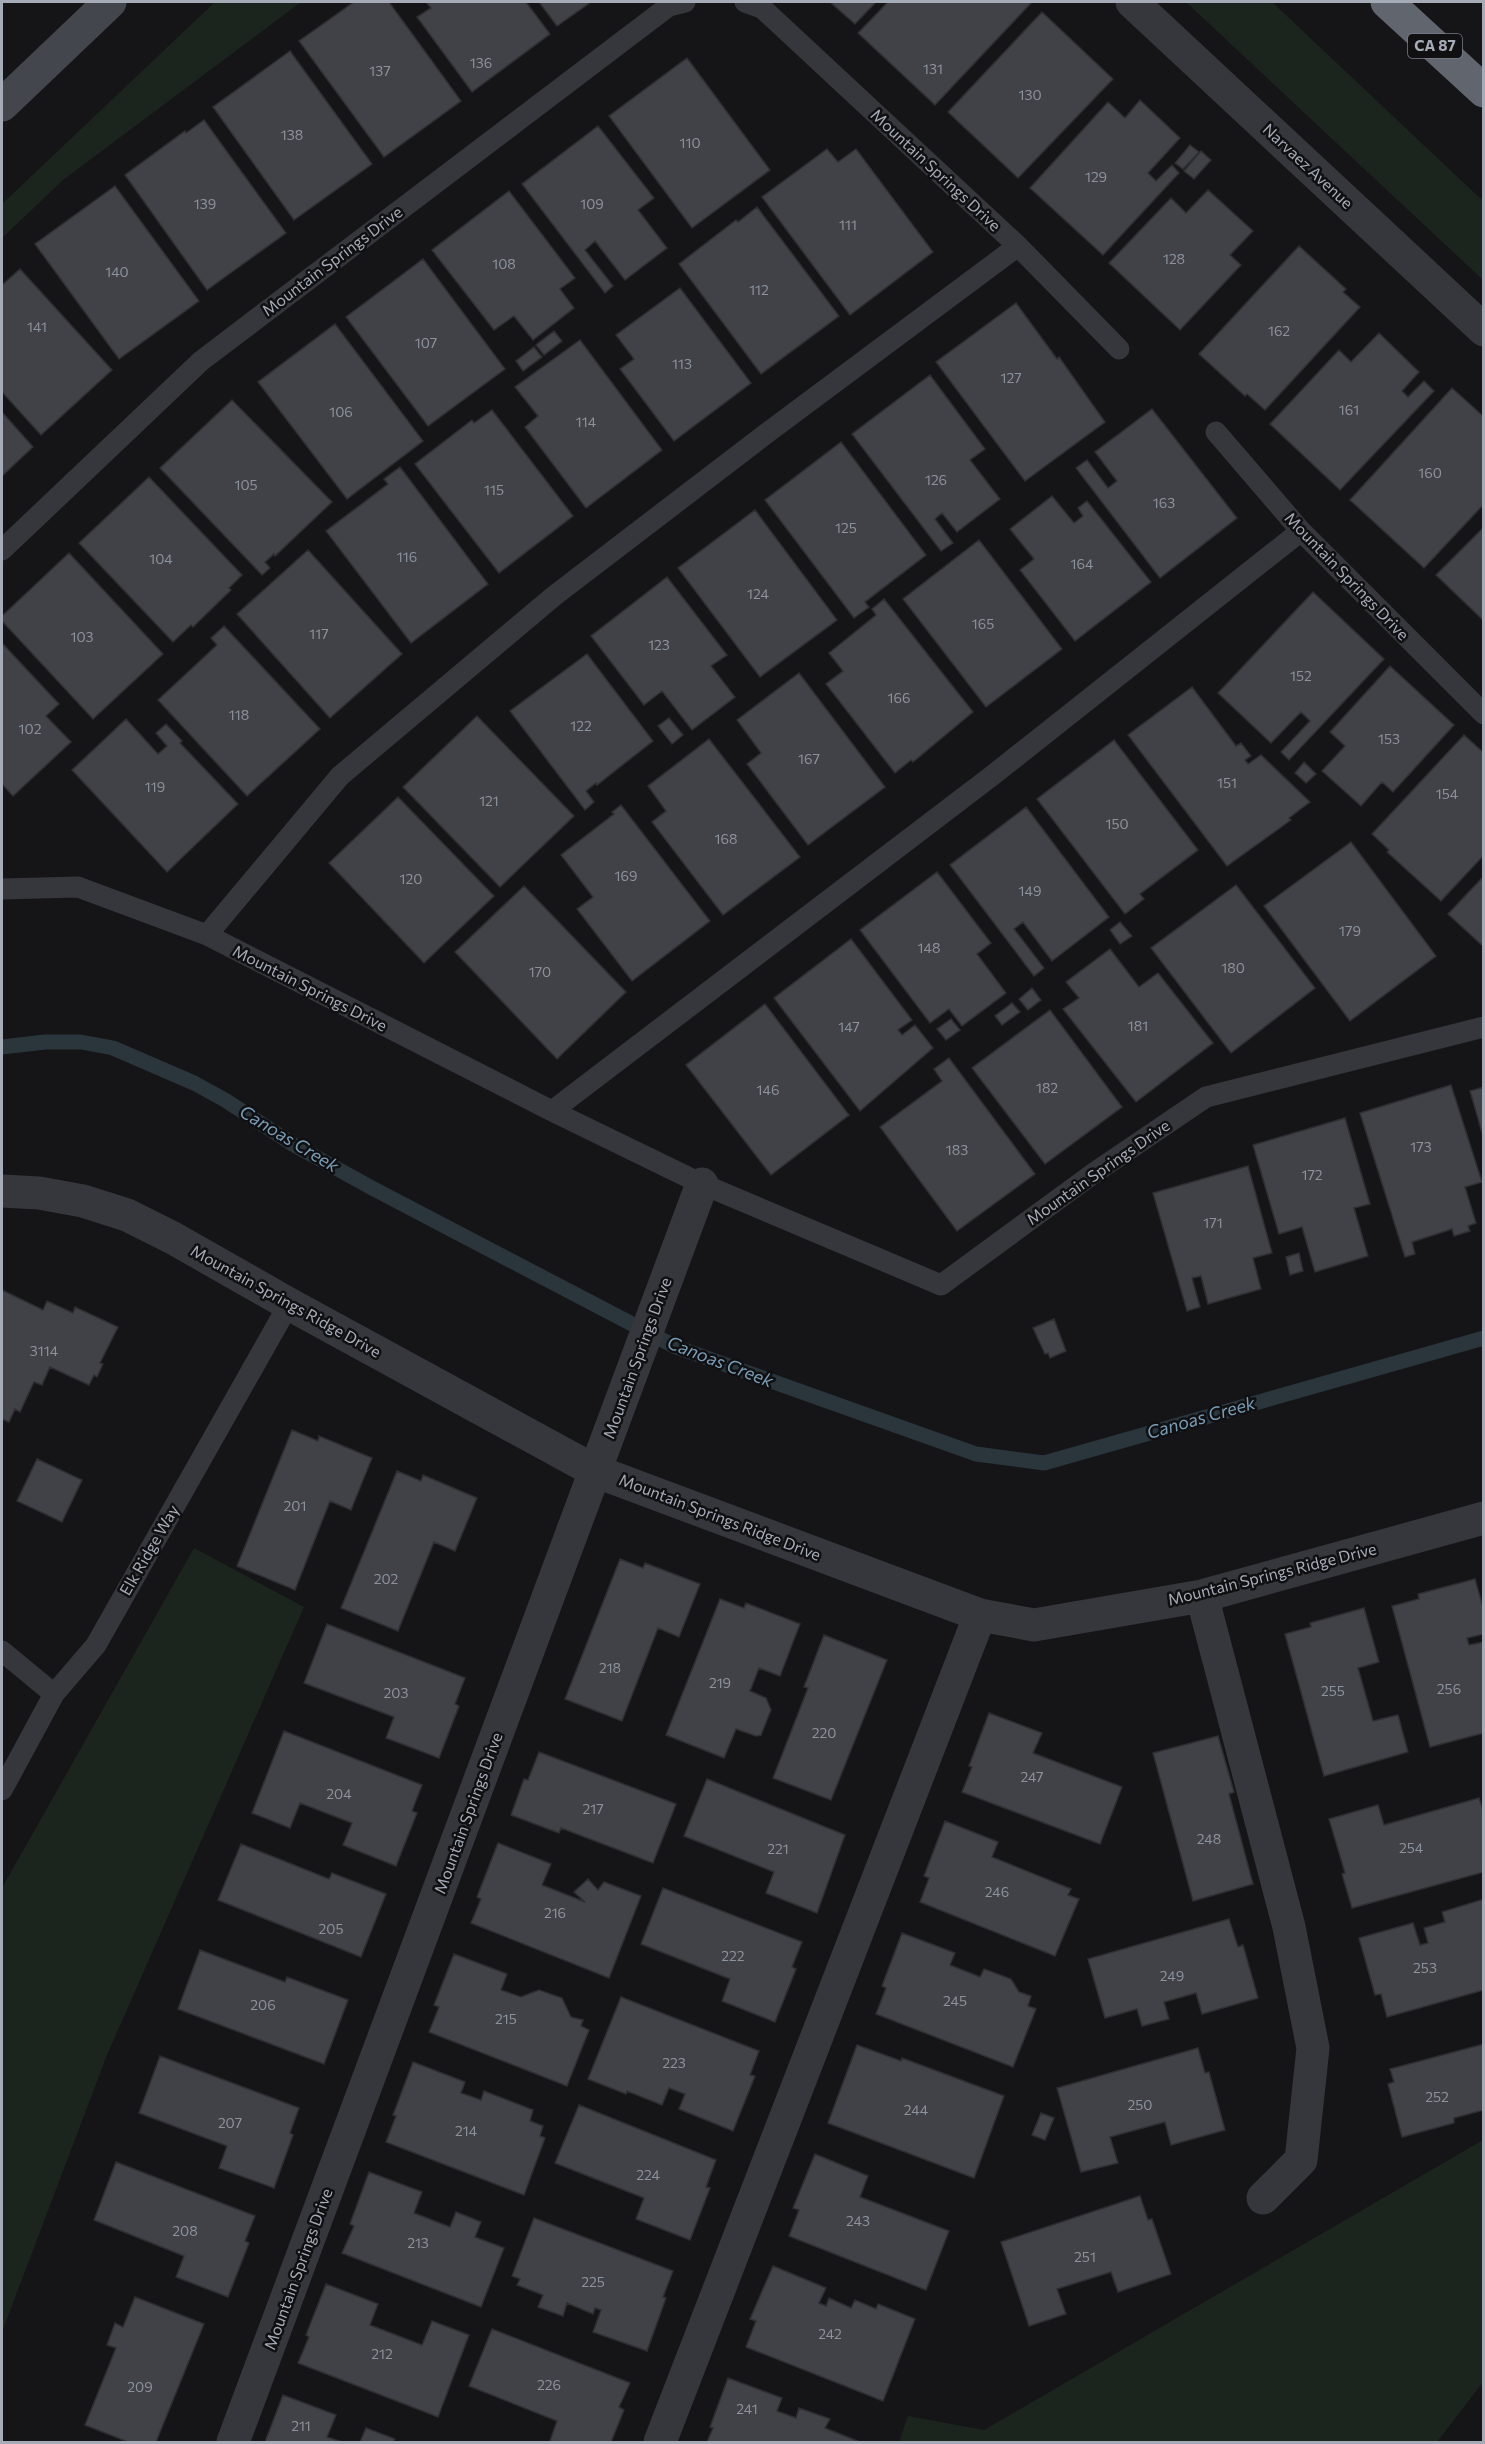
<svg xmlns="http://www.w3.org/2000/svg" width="1485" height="2444" viewBox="0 0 1485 2444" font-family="Commissioner,sans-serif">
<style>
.green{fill:#1c251d}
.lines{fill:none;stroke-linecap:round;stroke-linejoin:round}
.stream{stroke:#2a353c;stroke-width:15}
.building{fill:#414247;stroke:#2f2f33;stroke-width:1.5}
.lane{stroke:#35373c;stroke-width:21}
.street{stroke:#35373c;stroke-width:33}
.secondary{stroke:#43464c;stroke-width:33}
.highway{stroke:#61656e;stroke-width:33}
.labels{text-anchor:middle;stroke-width:5;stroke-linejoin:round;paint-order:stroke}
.number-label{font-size:14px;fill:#8c929c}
.shield{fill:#101012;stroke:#787d86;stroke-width:1.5}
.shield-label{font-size:15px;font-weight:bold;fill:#a5acb8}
.street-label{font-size:16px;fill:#a5acb8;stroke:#101012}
.water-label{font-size:18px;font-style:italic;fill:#799db6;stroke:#101012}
</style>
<rect width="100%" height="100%" fill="#151517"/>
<path class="green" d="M 215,2 L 301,2 L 63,180 L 2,238 L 2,204 Z
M 1186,2 L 1272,2 L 1483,201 L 1483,280 Z
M 194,1548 L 304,1607 L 107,2055 L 2,2332 L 2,1888 Z
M 1483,2140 L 1483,2382 L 1437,2442 L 899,2442 L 908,2416 L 984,2430 Z"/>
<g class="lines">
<path class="stream" d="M 2,1047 L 45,1042 L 81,1042 L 113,1048 L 194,1083 L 225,1100 L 294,1145 L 372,1188 L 676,1347 L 976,1454 L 1044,1463 L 1484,1338"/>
</g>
<path class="building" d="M 354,2 L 389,2 L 461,101 L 384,157 L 299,41 Z
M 426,2 L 526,2 L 550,34 L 472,92 L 417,17 L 431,8 Z
M 539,2 L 591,2 L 557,26 Z
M 830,2 L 876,2 L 855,24 Z
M 888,2 L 1032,2 L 935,105 L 858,33 Z
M 1042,12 L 1113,79 L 1018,178 L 948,112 Z
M 290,51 L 372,164 L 294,220 L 213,107 Z
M 687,58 L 770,170 L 692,228 L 609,116 Z
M 1140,100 L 1180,138 L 1148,173 L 1156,181 L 1172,165 L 1179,173 L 1103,255 L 1030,188 L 1108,102 L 1125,118 Z
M 204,120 L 286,233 L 207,290 L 125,175 L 185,131 L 186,133 Z
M 598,126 L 654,198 L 638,210 L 667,248 L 625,280 L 595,241 L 585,250 L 613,286 L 605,293 L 522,184 Z
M 1190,145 L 1199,152 L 1183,169 L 1175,163 Z
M 827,149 L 838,162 L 856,149 L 933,252 L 850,315 L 762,197 Z
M 1201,151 L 1211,160 L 1194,179 L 1184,171 Z
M 115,186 L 199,301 L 119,359 L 35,244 Z
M 1208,190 L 1253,231 L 1230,255 L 1241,265 L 1180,330 L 1109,263 L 1171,198 L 1186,213 Z
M 509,191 L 575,278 L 560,289 L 574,308 L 533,340 L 514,316 L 494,330 L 432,250 Z
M 757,207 L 839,316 L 761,374 L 679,264 L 736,220 L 738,222 Z
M 1299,246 L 1346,289 L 1343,292 L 1360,307 L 1265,410 L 1247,394 L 1245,396 L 1199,354 Z
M 423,259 L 505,369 L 428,426 L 346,317 Z
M 20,269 L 112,370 L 41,435 L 2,392 L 2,285 Z
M 680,288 L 751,383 L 674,441 L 620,369 L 634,359 L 616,335 Z
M 1016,303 L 1057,359 L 1059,357 L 1105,422 L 1025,481 L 936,362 Z
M 335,324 L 423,441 L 347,499 L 258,382 Z
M 554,331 L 562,341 L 544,355 L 536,345 Z
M 1379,333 L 1419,372 L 1402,391 L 1408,397 L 1424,381 L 1434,391 L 1340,490 L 1270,424 L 1339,350 L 1351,362 Z
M 580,340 L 662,450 L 586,508 L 525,427 L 538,416 L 515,387 Z
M 534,347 L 542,357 L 523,371 L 516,361 Z
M 930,375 L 985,449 L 970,460 L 1000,499 L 957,532 L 942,513 L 935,519 L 953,543 L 941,551 L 852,434 Z
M 1452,388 L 1484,417 L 1484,504 L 1424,568 L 1350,500 Z
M 232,400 L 332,502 L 275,556 L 274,554 L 265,562 L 270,568 L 262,575 L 160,468 Z
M 1152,409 L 1237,518 L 1160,578 L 1076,468 L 1087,460 L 1108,488 L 1117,481 L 1095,452 Z
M 492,410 L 573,516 L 499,573 L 415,464 L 472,420 L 474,423 Z
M 2,412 L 33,447 L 2,476 Z
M 841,442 L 926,555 L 865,602 L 869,607 L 854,618 L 765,500 Z
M 400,467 L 488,584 L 411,643 L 326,531 L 388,484 L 384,479 Z
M 149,477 L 242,575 L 229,588 L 231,590 L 193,627 L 191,625 L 173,642 L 79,543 Z
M 1052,496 L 1074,523 L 1083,516 L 1078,508 L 1087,501 L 1151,582 L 1075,641 L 1020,570 L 1034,559 L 1010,529 Z
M 755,510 L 837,620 L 760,677 L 678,568 Z
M 1484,527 L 1484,621 L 1436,575 Z
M 979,540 L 1062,649 L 986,707 L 903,599 Z
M 308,550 L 402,654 L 330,718 L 237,614 Z
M 69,553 L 163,654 L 93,719 L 2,621 L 2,616 Z
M 667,577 L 727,655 L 711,666 L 735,697 L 692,730 L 662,691 L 644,705 L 591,636 Z
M 1313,592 L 1384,659 L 1289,760 L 1281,752 L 1310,721 L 1301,712 L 1271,743 L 1218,693 Z
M 884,599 L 973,712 L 913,762 L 911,760 L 895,773 L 826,684 L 843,671 L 829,653 L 876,615 L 872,609 Z
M 224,626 L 320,729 L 247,796 L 158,700 L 217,645 L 211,638 Z
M 2,643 L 59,704 L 46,716 L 71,742 L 13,796 L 2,784 Z
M 587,654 L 653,741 L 597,785 L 596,783 L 586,791 L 594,802 L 585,810 L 510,711 Z
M 1390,666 L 1454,725 L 1393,792 L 1382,782 L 1361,806 L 1322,771 L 1345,746 L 1330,732 Z
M 799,673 L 885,787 L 808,845 L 747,764 L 761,753 L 737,720 Z
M 1192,687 L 1236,746 L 1241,743 L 1251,756 L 1245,760 L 1248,764 L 1261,755 L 1310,802 L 1289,818 L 1291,820 L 1227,866 L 1128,735 Z
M 477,716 L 574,816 L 500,887 L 403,787 Z
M 669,718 L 683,735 L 672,744 L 658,726 Z
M 126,719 L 158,754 L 167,746 L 156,733 L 166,724 L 182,741 L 180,743 L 238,804 L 167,872 L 72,770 Z
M 1464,735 L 1484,753 L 1484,855 L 1441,901 L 1387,852 L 1389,850 L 1372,834 Z
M 709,739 L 800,857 L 723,915 L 652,822 L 666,811 L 648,786 Z
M 1114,740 L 1198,850 L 1140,894 L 1144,899 L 1125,914 L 1037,799 Z
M 1304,762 L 1316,774 L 1306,783 L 1295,773 Z
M 398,797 L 494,896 L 424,963 L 329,863 Z
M 621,805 L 710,921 L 632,981 L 577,909 L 593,897 L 561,855 L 614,814 L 612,812 Z
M 1026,807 L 1109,917 L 1052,961 L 1023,922 L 1014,929 L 1044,968 L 1034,976 L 950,865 Z
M 1351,842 L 1436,956 L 1350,1021 L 1264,906 Z
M 937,872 L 991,943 L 977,954 L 1006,993 L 962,1026 L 949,1009 L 930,1023 L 860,930 Z
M 1484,876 L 1484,947 L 1448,914 Z
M 1236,885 L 1315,988 L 1231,1053 L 1151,948 Z
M 524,886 L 626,992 L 557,1059 L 455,952 Z
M 1120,922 L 1132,936 L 1120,944 L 1110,930 Z
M 851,939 L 912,1020 L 898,1030 L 902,1035 L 915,1025 L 933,1048 L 860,1111 L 774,998 Z
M 1110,949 L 1139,987 L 1158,973 L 1213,1043 L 1136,1102 L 1063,1009 L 1079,998 L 1066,982 Z
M 1032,988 L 1041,1000 L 1028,1010 L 1019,999 Z
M 1012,1003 L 1020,1012 L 1002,1025 L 995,1016 Z
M 765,1004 L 849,1115 L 771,1175 L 686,1065 Z
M 1050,1010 L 1122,1107 L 1045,1164 L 972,1068 Z
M 951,1019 L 960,1030 L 946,1040 L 937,1029 Z
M 949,1058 L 1035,1174 L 957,1231 L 880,1127 L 942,1081 L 934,1069 Z
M 1451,1085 L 1482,1182 L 1465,1187 L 1476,1223 L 1468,1226 L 1470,1231 L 1454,1236 L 1452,1229 L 1412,1242 L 1415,1254 L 1405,1257 L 1360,1113 Z
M 1484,1087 L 1484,1139 L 1470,1091 Z
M 1345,1118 L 1370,1204 L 1354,1208 L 1368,1256 L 1315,1272 L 1302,1227 L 1279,1234 L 1253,1145 Z
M 1248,1166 L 1272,1253 L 1253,1258 L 1261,1289 L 1208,1304 L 1201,1276 L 1192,1278 L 1200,1307 L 1187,1311 L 1153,1193 Z
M 1299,1253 L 1303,1271 L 1290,1275 L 1286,1257 Z
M 2,1290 L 43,1310 L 47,1301 L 73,1313 L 75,1307 L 118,1327 L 100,1363 L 103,1364 L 97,1377 L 94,1375 L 89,1385 L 50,1367 L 42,1385 L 34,1382 L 20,1412 L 15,1409 L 9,1422 L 2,1419 Z
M 1054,1319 L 1066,1351 L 1050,1358 L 1048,1353 L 1045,1354 L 1033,1328 Z
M 292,1430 L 318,1441 L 319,1436 L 372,1458 L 351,1510 L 330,1501 L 295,1590 L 237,1566 Z
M 37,1459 L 82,1480 L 62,1522 L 17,1501 Z
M 397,1471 L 421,1481 L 423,1475 L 477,1498 L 455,1551 L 434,1542 L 398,1631 L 341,1608 Z
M 620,1559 L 643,1568 L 645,1563 L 700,1584 L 679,1637 L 658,1628 L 622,1721 L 565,1699 Z
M 1475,1579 L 1484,1611 L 1484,1634 L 1467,1638 L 1469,1645 L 1484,1642 L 1484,1733 L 1430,1747 L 1392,1606 L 1419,1599 L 1418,1594 Z
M 720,1599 L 744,1608 L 746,1603 L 800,1624 L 780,1676 L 759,1668 L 750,1691 L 766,1698 L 771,1710 L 761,1735 L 756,1736 L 736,1729 L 724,1758 L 666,1735 Z
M 1364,1608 L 1379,1662 L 1358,1668 L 1373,1721 L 1398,1715 L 1408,1752 L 1324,1776 L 1285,1634 L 1311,1627 L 1310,1623 Z
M 327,1624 L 465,1678 L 455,1704 L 459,1706 L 439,1758 L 386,1738 L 394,1717 L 304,1683 Z
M 824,1635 L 887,1660 L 831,1800 L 773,1778 L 808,1688 L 804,1687 Z
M 989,1713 L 1042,1733 L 1033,1753 L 1122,1787 L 1100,1844 L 962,1792 L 972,1767 L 969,1766 Z
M 284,1731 L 422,1785 L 412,1811 L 417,1813 L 396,1866 L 343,1845 L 352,1823 L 300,1803 L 290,1828 L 252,1813 Z
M 1218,1736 L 1234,1792 L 1229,1794 L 1253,1884 L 1193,1901 L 1153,1753 Z
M 539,1752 L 676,1804 L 653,1863 L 561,1828 L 559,1833 L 511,1815 L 524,1779 L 528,1780 Z
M 707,1779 L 845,1835 L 817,1913 L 766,1893 L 774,1872 L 684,1836 Z
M 1479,1798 L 1484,1813 L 1484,1872 L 1352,1908 L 1342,1874 L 1345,1873 L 1329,1819 L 1378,1805 L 1384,1825 Z
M 945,1821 L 998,1842 L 992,1857 L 1071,1889 L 1068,1895 L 1079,1899 L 1055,1956 L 920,1902 L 929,1878 L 924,1876 Z
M 498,1843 L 551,1864 L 542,1885 L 585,1902 L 574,1892 L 588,1879 L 598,1890 L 604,1882 L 641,1896 L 609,1978 L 471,1923 L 481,1899 L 477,1897 Z
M 241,1844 L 329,1879 L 332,1873 L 386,1894 L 361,1957 L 218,1900 Z
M 663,1888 L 802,1942 L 792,1967 L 796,1969 L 775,2022 L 722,2001 L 730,1979 L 641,1944 Z
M 1484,1899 L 1484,1990 L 1387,2017 L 1381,1994 L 1375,1995 L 1359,1938 L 1413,1923 L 1420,1945 L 1428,1943 L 1424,1928 L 1445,1922 L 1442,1912 Z
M 1229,1919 L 1238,1947 L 1243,1945 L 1258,1998 L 1202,2014 L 1196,1993 L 1164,2002 L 1169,2019 L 1142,2026 L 1137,2009 L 1105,2018 L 1088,1959 Z
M 902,1933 L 955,1953 L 950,1965 L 980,1977 L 984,1969 L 1011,1979 L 1019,1992 L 1031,1996 L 1028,2006 L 1036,2009 L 1013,2067 L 876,2014 L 886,1988 L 882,1986 Z
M 200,1950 L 285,1982 L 287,1977 L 348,2000 L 324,2064 L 178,2009 Z
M 454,1954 L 507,1974 L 501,1990 L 521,1997 L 539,1990 L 562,1998 L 571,2017 L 583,2020 L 581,2026 L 589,2030 L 567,2086 L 429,2032 L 439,2007 L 434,2005 Z
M 621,1997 L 759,2051 L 750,2075 L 755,2076 L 733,2131 L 679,2109 L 685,2094 L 669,2088 L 662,2105 L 627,2091 L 626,2094 L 588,2079 Z
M 1484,2044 L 1484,2110 L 1454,2118 L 1454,2123 L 1402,2137 L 1388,2084 L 1394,2082 L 1390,2069 Z
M 857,2045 L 901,2061 L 902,2058 L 1004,2096 L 974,2178 L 828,2123 Z
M 1198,2048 L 1205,2073 L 1209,2072 L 1225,2130 L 1171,2145 L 1165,2122 L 1110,2137 L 1118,2163 L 1081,2172 L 1057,2088 Z
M 160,2056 L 299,2108 L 290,2133 L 293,2135 L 274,2188 L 219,2168 L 227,2146 L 139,2113 Z
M 413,2062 L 465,2082 L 461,2093 L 481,2100 L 484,2091 L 533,2110 L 530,2121 L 543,2126 L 540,2136 L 545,2138 L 524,2195 L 386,2142 L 396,2116 L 393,2115 Z
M 579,2105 L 716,2160 L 706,2187 L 710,2188 L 690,2240 L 636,2219 L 644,2198 L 555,2163 Z
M 1041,2113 L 1054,2118 L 1045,2140 L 1032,2135 Z
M 815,2154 L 868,2176 L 860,2197 L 949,2231 L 926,2290 L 789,2236 L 799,2210 L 793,2208 Z
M 116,2162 L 255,2216 L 245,2241 L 249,2243 L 228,2297 L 176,2277 L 184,2256 L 94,2220 Z
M 369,2172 L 422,2192 L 414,2213 L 450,2227 L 456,2212 L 481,2222 L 475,2237 L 504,2248 L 481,2307 L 342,2253 L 354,2226 L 350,2224 Z
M 1140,2196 L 1148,2220 L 1152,2219 L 1171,2274 L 1118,2292 L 1111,2272 L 1057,2289 L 1066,2314 L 1029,2326 L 1001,2242 Z
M 534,2218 L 673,2271 L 663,2297 L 666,2298 L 647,2351 L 593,2332 L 601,2310 L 595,2308 L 593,2314 L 567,2303 L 563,2316 L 538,2307 L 543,2295 L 517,2285 L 520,2279 L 512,2276 Z
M 773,2266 L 826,2288 L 819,2303 L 826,2306 L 829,2298 L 851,2308 L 855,2300 L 876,2309 L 878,2304 L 915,2319 L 883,2401 L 746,2347 L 756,2321 L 750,2319 Z
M 326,2284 L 378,2304 L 370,2325 L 422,2345 L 432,2321 L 469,2335 L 438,2417 L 298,2363 L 309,2337 L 306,2335 Z
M 135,2297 L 204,2324 L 156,2442 L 128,2442 L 85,2425 L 116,2348 L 107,2345 L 115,2323 L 123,2327 Z
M 492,2329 L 630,2383 L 619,2407 L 624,2410 L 611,2442 L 554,2442 L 550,2441 L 557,2421 L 469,2386 Z
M 728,2378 L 782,2398 L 777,2411 L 796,2418 L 799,2408 L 830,2419 L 825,2428 L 860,2442 L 707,2442 L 713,2428 L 710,2427 Z
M 283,2395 L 336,2415 L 327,2437 L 342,2442 L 265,2442 Z
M 366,2428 L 395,2439 L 393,2442 L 360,2442 Z"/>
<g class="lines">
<path class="lane" d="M 745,2 L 762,8 L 1018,246 L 1119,349
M 1216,432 L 1301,531 L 1484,714
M 2,550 L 201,361 L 669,6 L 685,2
M 2,889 L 78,887 L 207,935 L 552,1111 L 702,1184 L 941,1285 L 1094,1173 L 1206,1097 L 1484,1027
M 207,935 L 340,776 L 554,596 L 767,433 L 1018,246
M 552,1111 L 993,775 L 1301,531
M 2,1651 L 54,1694
M 2,1790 L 54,1694 L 96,1645 L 289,1304"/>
<path class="street" d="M 1132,2 L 1484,330
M 2,1191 L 39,1193 L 83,1201 L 127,1215 L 173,1238 L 289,1304 L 595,1471 L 980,1615 L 1034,1625 L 1202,1596 L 1484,1518
M 1202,1596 L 1289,1927 L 1313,2048 L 1301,2160 L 1263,2198
M 233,2442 L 702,1184
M 660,2442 L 980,1615"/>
<path class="secondary" d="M 2,105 L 110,2"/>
<path class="highway" d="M 1387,2 L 1484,91"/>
</g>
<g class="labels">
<g class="number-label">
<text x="481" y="68">136</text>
<text x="933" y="74">131</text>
<text x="380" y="76">137</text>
<text x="1030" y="100">130</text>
<text x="292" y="140">138</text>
<text x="690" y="148">110</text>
<text x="1096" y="182">129</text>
<text x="205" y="209">139</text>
<text x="592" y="209">109</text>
<text x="848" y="230">111</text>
<text x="1174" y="264">128</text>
<text x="504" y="269">108</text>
<text x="117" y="277">140</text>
<text x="759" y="295">112</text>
<text x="37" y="332">141</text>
<text x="1279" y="336">162</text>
<text x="426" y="348">107</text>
<text x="682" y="369">113</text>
<text x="1011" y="383">127</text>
<text x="1349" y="415">161</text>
<text x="341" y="417">106</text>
<text x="586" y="427">114</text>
<text x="1430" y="478">160</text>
<text x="936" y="485">126</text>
<text x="246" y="490">105</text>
<text x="494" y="495">115</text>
<text x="1164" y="508">163</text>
<text x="846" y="533">125</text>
<text x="407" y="562">116</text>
<text x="161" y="564">104</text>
<text x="1082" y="569">164</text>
<text x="758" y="599">124</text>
<text x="983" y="629">165</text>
<text x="319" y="639">117</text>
<text x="82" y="642">103</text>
<text x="659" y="650">123</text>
<text x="1301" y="681">152</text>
<text x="899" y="703">166</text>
<text x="239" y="720">118</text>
<text x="581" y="731">122</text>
<text x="30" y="734">102</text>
<text x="1389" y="744">153</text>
<text x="809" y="764">167</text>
<text x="1227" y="788">151</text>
<text x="155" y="792">119</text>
<text x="1447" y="799">154</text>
<text x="489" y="806">121</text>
<text x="1117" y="829">150</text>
<text x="726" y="844">168</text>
<text x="626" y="881">169</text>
<text x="411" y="884">120</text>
<text x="1030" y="896">149</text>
<text x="1350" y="936">179</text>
<text x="929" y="953">148</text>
<text x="1233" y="973">180</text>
<text x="540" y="977">170</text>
<text x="1138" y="1031">181</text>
<text x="849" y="1032">147</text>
<text x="1047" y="1093">182</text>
<text x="768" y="1095">146</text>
<text x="1421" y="1152">173</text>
<text x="957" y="1155">183</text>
<text x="1312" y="1180">172</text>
<text x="1213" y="1228">171</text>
<text x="44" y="1356">3114</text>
<text x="295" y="1511">201</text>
<text x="386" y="1584">202</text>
<text x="610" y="1673">218</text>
<text x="720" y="1688">219</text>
<text x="1449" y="1694">256</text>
<text x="1333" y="1696">255</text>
<text x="396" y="1698">203</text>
<text x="824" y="1738">220</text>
<text x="1032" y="1782">247</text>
<text x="339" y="1799">204</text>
<text x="593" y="1814">217</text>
<text x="1209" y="1844">248</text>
<text x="1411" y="1853">254</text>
<text x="778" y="1854">221</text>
<text x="997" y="1897">246</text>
<text x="555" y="1918">216</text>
<text x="331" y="1934">205</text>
<text x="733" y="1961">222</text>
<text x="1425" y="1973">253</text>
<text x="1172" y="1981">249</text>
<text x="955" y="2006">245</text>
<text x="263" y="2010">206</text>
<text x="506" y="2024">215</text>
<text x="674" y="2068">223</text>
<text x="1437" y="2102">252</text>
<text x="1140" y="2110">250</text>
<text x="916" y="2115">244</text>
<text x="230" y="2128">207</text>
<text x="466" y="2136">214</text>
<text x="648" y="2180">224</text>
<text x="858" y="2226">243</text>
<text x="185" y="2236">208</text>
<text x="418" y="2248">213</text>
<text x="1085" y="2262">251</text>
<text x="593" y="2287">225</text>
<text x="830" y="2339">242</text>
<text x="382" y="2359">212</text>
<text x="549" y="2390">226</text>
<text x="140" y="2392">209</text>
<text x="747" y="2414">241</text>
<text x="301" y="2431">211</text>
</g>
<rect class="shield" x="1408" y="34" width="54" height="24" rx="4.5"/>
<g class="shield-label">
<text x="1435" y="51">CA 87</text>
</g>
<g class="street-label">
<text transform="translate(1308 166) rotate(43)" y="6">Narvaez Avenue</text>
<text transform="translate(936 170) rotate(43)" y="6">Mountain Springs Drive</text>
<text transform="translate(332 261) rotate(-37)" y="6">Mountain Springs Drive</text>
<text transform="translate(1347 576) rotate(46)" y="6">Mountain Springs Drive</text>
<text transform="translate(310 988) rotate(27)" y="6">Mountain Springs Drive</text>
<text transform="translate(1098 1172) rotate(-35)" y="6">Mountain Springs Drive</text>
<text transform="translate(286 1301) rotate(29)" y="6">Mountain Springs Ridge Drive</text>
<text transform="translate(637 1358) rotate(-70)" y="6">Mountain Springs Drive</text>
<text transform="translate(720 1517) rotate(21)" y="6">Mountain Springs Ridge Drive</text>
<text transform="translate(149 1550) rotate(-60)" y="6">Elk Ridge Way</text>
<text transform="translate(1272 1574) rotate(-14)" y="6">Mountain Springs Ridge Drive</text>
<text transform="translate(468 1813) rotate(-70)" y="6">Mountain Springs Drive</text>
<text transform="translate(298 2269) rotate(-70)" y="6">Mountain Springs Drive</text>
</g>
<g class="water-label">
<text transform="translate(289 1139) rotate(31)" y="6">Canoas Creek</text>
<text transform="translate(720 1362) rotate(21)" y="6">Canoas Creek</text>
<text transform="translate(1201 1418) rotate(-16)" y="6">Canoas Creek</text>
</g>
</g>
<rect width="1485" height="2444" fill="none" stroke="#a5acb8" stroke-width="6"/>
</svg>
